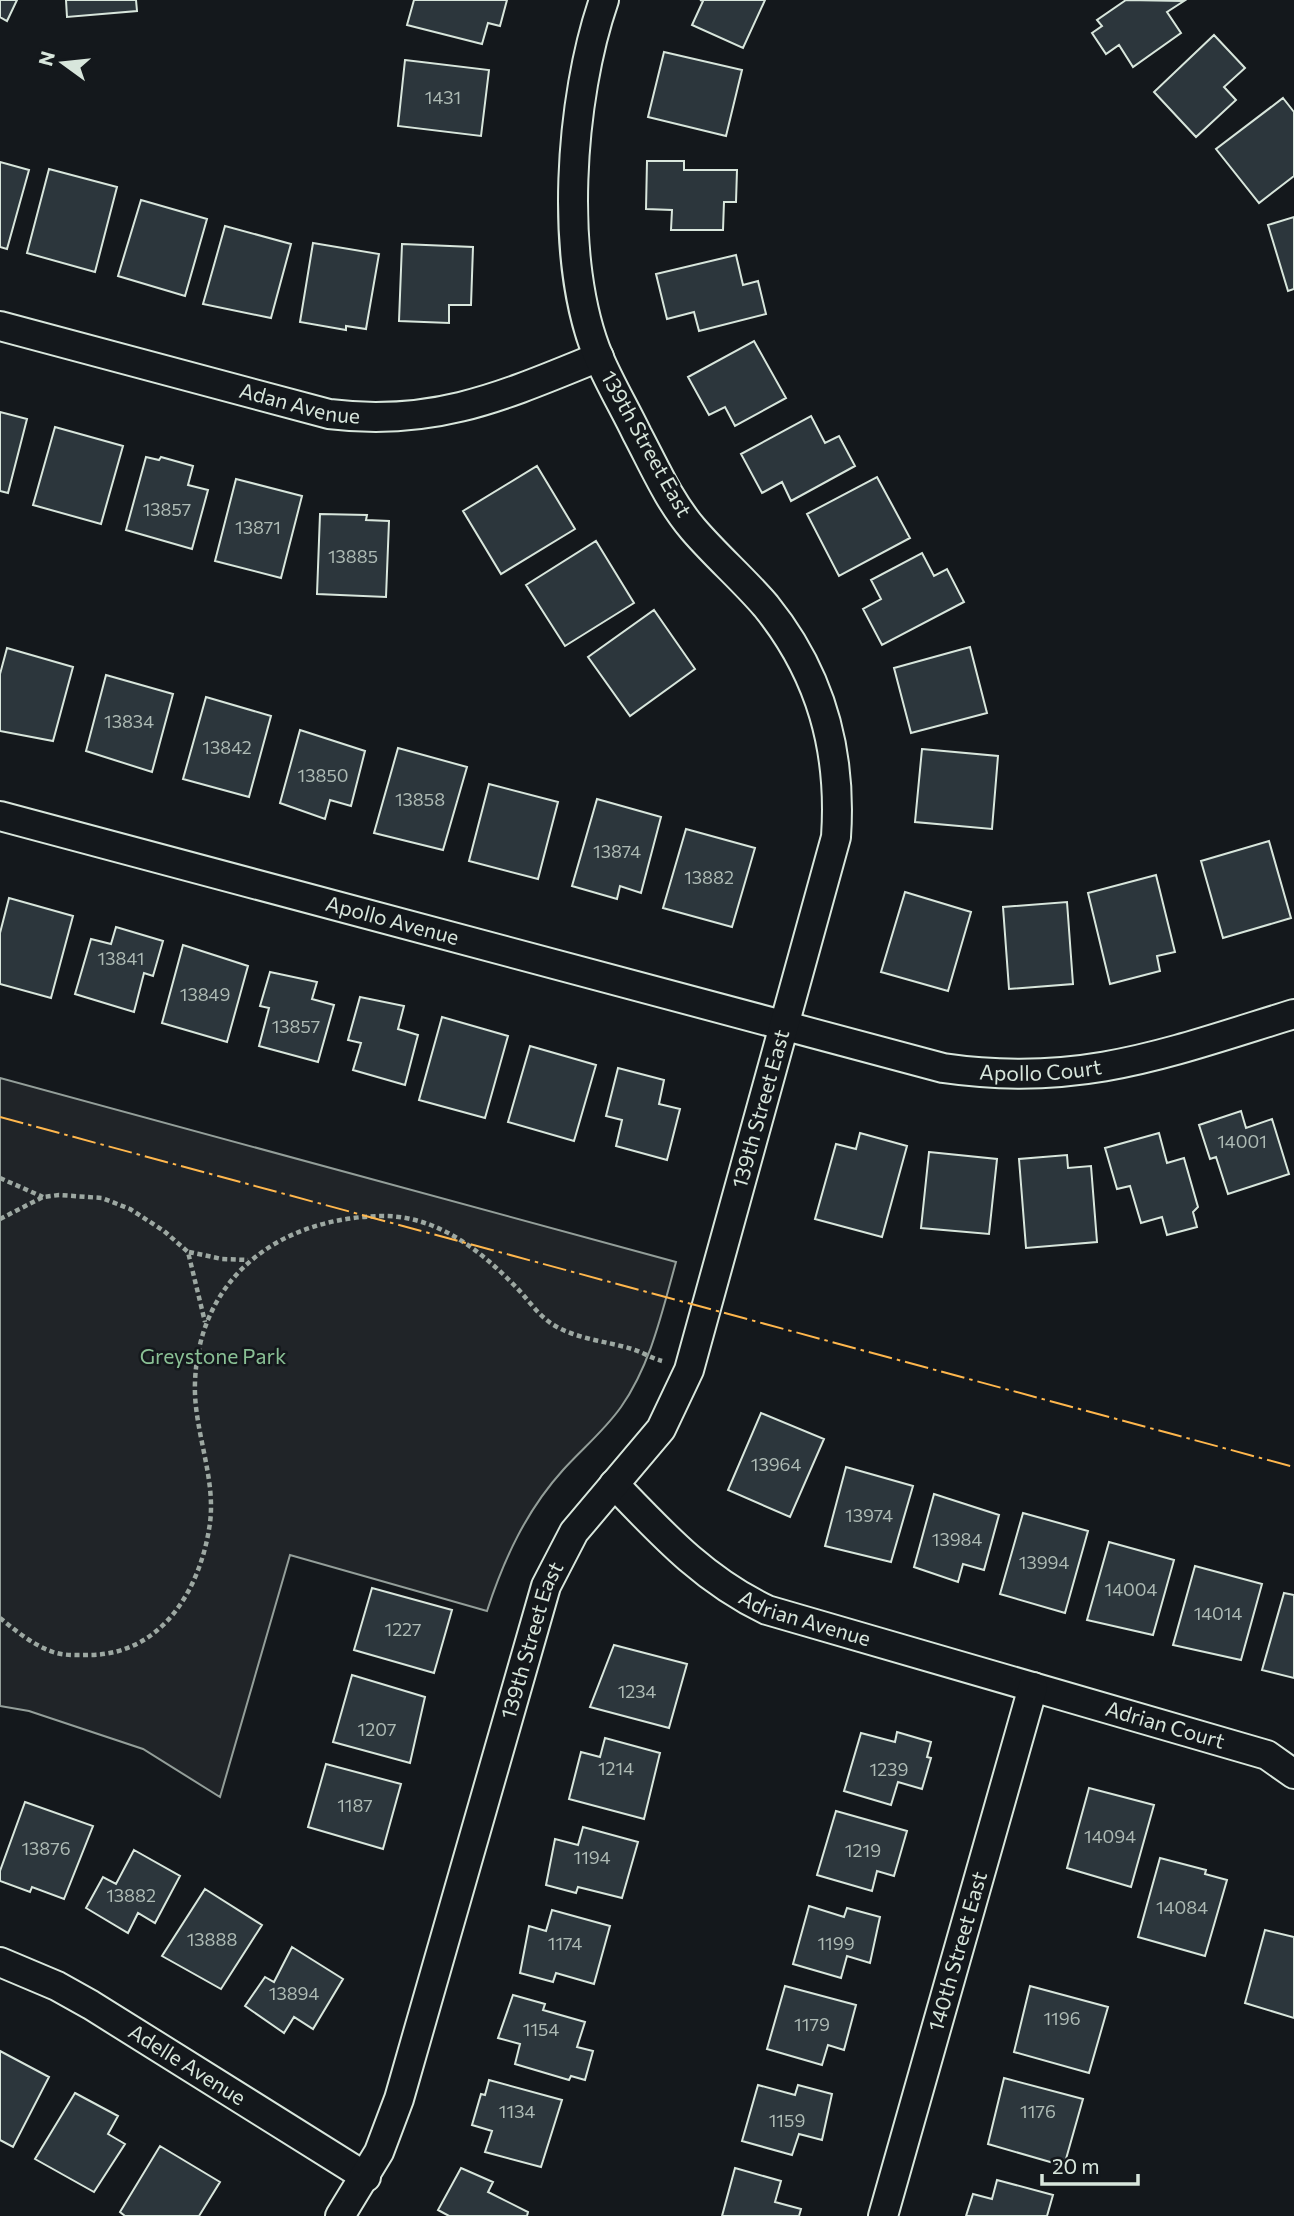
<svg xmlns="http://www.w3.org/2000/svg" width="1294" height="2216" viewBox="0 0 1294 2216" font-family="Commissioner,sans-serif">
<style>
.green{fill:#202428;stroke:#939e99;stroke-width:2}
.building{fill:#2c363c;stroke:#d8e6dc;stroke-width:2}
.lines{fill:none;stroke-linecap:round;stroke-linejoin:round}
.minor-casing{stroke:#d8e6dc;stroke-width:32}
.path{stroke:#9da8a2;stroke-width:4.5;stroke-dasharray:5 3.5;stroke-linecap:butt}
.minor{stroke:#14181c;stroke-width:28}
.power{stroke:#ffb74d;stroke-width:2;stroke-dasharray:24 5 3.5 5;stroke-linecap:butt}
.labels{text-anchor:middle;stroke-width:5;stroke-linejoin:round;paint-order:stroke}
.number-label{font-size:18px;fill:#adbab4}
.street-label{font-size:21px;fill:#d8e6dc;stroke:#14181c}
.park-label{font-size:21px;fill:#8ac095;stroke:#14181c}
</style>
<rect width="100%" height="100%" fill="#14181c"/>
<path class="green" d="M 0,1078 L 676,1262 C 662,1312 651,1364 621,1407 C 604,1431 582,1449 563,1470 C 526,1511 504,1559 487,1611 L 290,1555 L 220,1797 L 143,1749 L 29,1711 L 0,1706 Z"/>
<path class="building" d="M 0,0 L 17,0 L 7,21 L 0,17 Z
M 66,0 L 136,0 L 137,11 L 67,17 Z
M 414,0 L 507,0 L 500,26 L 488,23 L 482,44 L 407,25 Z
M 700,0 L 765,0 L 743,48 L 692,25 L 703,1 Z
M 1126,0 L 1184,1 L 1167,12 L 1181,33 L 1133,67 L 1119,45 L 1106,54 L 1092,33 L 1102,26 L 1097,20 Z
M 1214,35 L 1245,68 L 1224,87 L 1236,100 L 1196,137 L 1154,92 Z
M 664,52 L 742,70 L 726,136 L 648,117 Z
M 405,60 L 489,70 L 481,136 L 398,126 Z
M 1283,98 L 1294,112 L 1294,176 L 1259,203 L 1216,149 Z
M 647,161 L 684,161 L 684,170 L 737,170 L 736,202 L 724,202 L 723,230 L 671,230 L 672,210 L 646,209 Z
M 0,162 L 29,170 L 7,249 L 0,247 Z
M 49,169 L 117,187 L 95,272 L 27,253 Z
M 141,200 L 207,219 L 185,296 L 118,276 Z
M 1294,217 L 1294,289 L 1288,291 L 1268,225 Z
M 225,226 L 291,244 L 271,318 L 203,304 Z
M 313,243 L 379,254 L 366,329 L 346,326 L 346,330 L 300,322 Z
M 402,244 L 473,247 L 471,305 L 449,305 L 449,323 L 399,321 Z
M 736,255 L 743,285 L 758,281 L 766,314 L 699,331 L 694,312 L 667,319 L 656,274 Z
M 754,341 L 786,398 L 735,426 L 725,407 L 709,415 L 688,377 Z
M 0,412 L 27,419 L 8,493 L 0,491 Z
M 811,416 L 825,443 L 839,436 L 855,466 L 791,501 L 782,482 L 762,493 L 741,454 Z
M 55,427 L 123,446 L 101,524 L 33,505 Z
M 146,457 L 159,460 L 161,457 L 193,466 L 188,485 L 208,490 L 192,549 L 126,530 Z
M 537,466 L 575,529 L 501,574 L 463,511 Z
M 877,477 L 910,538 L 839,576 L 807,514 Z
M 236,479 L 302,496 L 281,578 L 215,561 Z
M 320,514 L 367,515 L 366,520 L 389,521 L 386,597 L 317,594 Z
M 596,541 L 634,603 L 565,646 L 526,585 Z
M 922,553 L 934,576 L 947,569 L 964,602 L 882,645 L 863,609 L 881,599 L 871,580 Z
M 654,610 L 695,669 L 630,716 L 588,657 Z
M 970,647 L 987,713 L 911,733 L 894,668 Z
M 7,648 L 73,667 L 53,741 L 0,731 L 0,674 Z
M 106,675 L 173,694 L 152,772 L 86,751 Z
M 206,697 L 271,716 L 249,797 L 183,779 Z
M 300,730 L 365,751 L 351,806 L 330,800 L 325,819 L 280,803 Z
M 398,748 L 467,767 L 443,850 L 374,833 Z
M 922,749 L 998,756 L 992,829 L 915,822 Z
M 489,784 L 558,802 L 538,879 L 469,861 Z
M 597,799 L 661,817 L 641,893 L 620,886 L 617,899 L 572,886 Z
M 686,829 L 755,848 L 732,927 L 663,908 Z
M 1269,841 L 1291,918 L 1223,938 L 1201,861 Z
M 1156,875 L 1175,952 L 1157,956 L 1160,971 L 1110,984 L 1088,893 Z
M 905,892 L 971,912 L 948,991 L 881,972 Z
M 9,898 L 73,916 L 51,998 L 0,984 L 0,933 Z
M 1067,902 L 1073,984 L 1009,989 L 1003,907 Z
M 116,927 L 163,941 L 153,976 L 144,973 L 134,1012 L 75,994 L 91,939 L 111,944 Z
M 183,945 L 248,966 L 227,1042 L 162,1023 Z
M 270,972 L 317,982 L 312,999 L 334,1005 L 318,1062 L 259,1046 L 269,1008 L 260,1006 Z
M 360,997 L 404,1006 L 398,1029 L 418,1035 L 405,1085 L 353,1070 L 361,1043 L 348,1040 Z
M 442,1017 L 508,1036 L 485,1118 L 419,1100 Z
M 530,1046 L 596,1065 L 574,1141 L 508,1122 Z
M 618,1068 L 664,1080 L 659,1104 L 680,1109 L 667,1160 L 616,1146 L 622,1120 L 606,1116 Z
M 1241,1111 L 1246,1128 L 1272,1119 L 1289,1174 L 1228,1194 L 1216,1157 L 1210,1159 L 1199,1125 Z
M 860,1133 L 907,1146 L 882,1237 L 815,1219 L 836,1144 L 856,1149 Z
M 1159,1133 L 1167,1163 L 1184,1158 L 1198,1207 L 1193,1212 L 1197,1227 L 1167,1235 L 1162,1217 L 1141,1223 L 1130,1186 L 1117,1189 L 1105,1148 Z
M 929,1152 L 997,1159 L 989,1234 L 921,1228 Z
M 1067,1155 L 1068,1168 L 1091,1166 L 1097,1242 L 1026,1248 L 1019,1159 Z
M 761,1413 L 824,1439 L 790,1517 L 728,1490 Z
M 846,1467 L 913,1486 L 891,1562 L 825,1546 Z
M 934,1494 L 999,1515 L 984,1570 L 963,1564 L 958,1582 L 914,1567 Z
M 1023,1513 L 1088,1531 L 1065,1613 L 1000,1594 Z
M 1109,1542 L 1174,1560 L 1153,1635 L 1087,1620 Z
M 1195,1566 L 1262,1584 L 1241,1660 L 1173,1645 Z
M 372,1588 L 452,1610 L 434,1673 L 354,1650 Z
M 1284,1593 L 1294,1595 L 1294,1678 L 1262,1670 Z
M 614,1645 L 687,1664 L 669,1728 L 590,1707 Z
M 352,1675 L 425,1697 L 410,1763 L 333,1742 Z
M 897,1732 L 931,1742 L 927,1757 L 931,1758 L 922,1789 L 898,1782 L 891,1805 L 844,1791 L 861,1733 L 895,1742 Z
M 605,1738 L 660,1753 L 644,1819 L 569,1799 L 581,1752 L 600,1757 Z
M 326,1764 L 401,1784 L 383,1849 L 308,1827 Z
M 1089,1788 L 1154,1805 L 1131,1887 L 1067,1868 Z
M 25,1802 L 93,1826 L 64,1899 L 32,1887 L 30,1892 L 0,1881 L 0,1871 Z
M 836,1811 L 907,1831 L 894,1876 L 877,1871 L 872,1891 L 817,1875 Z
M 583,1827 L 638,1842 L 622,1898 L 578,1887 L 576,1893 L 546,1885 L 555,1839 L 578,1845 Z
M 134,1850 L 180,1876 L 155,1923 L 138,1913 L 128,1933 L 86,1908 L 103,1877 L 116,1884 Z
M 1160,1858 L 1206,1870 L 1205,1874 L 1227,1880 L 1205,1956 L 1138,1937 Z
M 205,1889 L 262,1925 L 221,1989 L 162,1956 Z
M 809,1906 L 844,1917 L 847,1908 L 880,1917 L 870,1963 L 847,1956 L 841,1978 L 793,1964 Z
M 552,1910 L 610,1926 L 594,1984 L 556,1973 L 553,1982 L 520,1973 L 529,1926 L 546,1931 Z
M 1265,1930 L 1294,1937 L 1294,2018 L 1245,2003 Z
M 292,1947 L 343,1979 L 313,2029 L 294,2017 L 284,2033 L 245,2006 L 265,1977 L 274,1982 Z
M 785,1986 L 856,2005 L 844,2050 L 828,2045 L 822,2065 L 767,2049 Z
M 1030,1986 L 1108,2007 L 1089,2073 L 1014,2052 Z
M 513,1995 L 545,2004 L 543,2010 L 585,2022 L 577,2047 L 593,2051 L 585,2080 L 571,2076 L 569,2080 L 515,2064 L 520,2044 L 498,2038 Z
M 0,2051 L 49,2077 L 13,2147 L 0,2140 Z
M 1004,2078 L 1083,2099 L 1064,2166 L 988,2144 Z
M 489,2080 L 562,2100 L 541,2167 L 485,2152 L 492,2131 L 472,2125 L 481,2094 L 485,2095 Z
M 758,2085 L 795,2095 L 798,2085 L 832,2094 L 822,2140 L 799,2134 L 792,2155 L 742,2141 Z
M 75,2093 L 118,2116 L 108,2134 L 125,2144 L 94,2192 L 35,2159 Z
M 160,2146 L 220,2182 L 199,2216 L 125,2216 L 120,2212 Z
M 461,2168 L 493,2182 L 488,2192 L 528,2212 L 527,2216 L 449,2216 L 438,2210 Z
M 735,2168 L 781,2181 L 775,2202 L 801,2209 L 799,2216 L 722,2216 Z
M 997,2180 L 1053,2195 L 1047,2216 L 966,2216 L 973,2194 L 992,2199 Z"/>
<g class="lines">
<g class="minor-casing">
<g id="minor">
<path id="s1" d="M 0,326 L 329,414 C 435,427 503,396 599,357"/>
<path id="s2" d="M 0,816 L 943,1068 C 1080,1088 1167,1053 1294,1014"/>
<path id="s3" d="M 614,1484 C 662,1534 704,1580 767,1610 L 1267,1755 L 1294,1774"/>
<path id="s4" d="M 0,1962 L 57,1986 L 91,2005 L 366,2177"/>
<path id="s5" d="M 340,2216 L 379,2152 L 399,2099 L 546,1586 L 574,1532 L 661,1429 L 689,1370 L 836,837 C 842,750 821,674 766,606 C 743,579 716,556 693,529 C 669,501 654,466 637,434 C 625,409 610,384 599,358 C 558,261 570,98 604,0"/>
<path id="s6" d="M 883,2216 L 1033,1687"/>
</g>
</g>
<path class="path" d="M 0,1178 L 43,1197
M 0,1219 L 43,1197 L 59,1195 L 102,1198 L 130,1209 L 164,1231 L 188,1252 L 205,1322
M 189,1252 L 222,1259 L 248,1260
M 0,1618 C 16,1631 33,1645 53,1652 C 65,1656 78,1655 90,1655 C 163,1654 201,1588 210,1523 C 216,1476 193,1429 195,1382 C 199,1275 282,1217 383,1216 C 437,1216 480,1250 515,1286 C 527,1298 537,1314 552,1324 C 575,1339 606,1341 632,1349 C 642,1352 651,1358 662,1361"/>
<use href="#minor" class="minor"/>
<path class="power" d="M 0,1117 L 1294,1467"/>
</g>
<g class="labels">
<g class="number-label">
<text x="443" y="104">1431</text>
<text x="167" y="516">13857</text>
<text x="258" y="534">13871</text>
<text x="353" y="563">13885</text>
<text x="129" y="728">13834</text>
<text x="227" y="754">13842</text>
<text x="323" y="782">13850</text>
<text x="420" y="806">13858</text>
<text x="617" y="858">13874</text>
<text x="709" y="884">13882</text>
<text x="121" y="965">13841</text>
<text x="205" y="1001">13849</text>
<text x="296" y="1033">13857</text>
<text x="1242" y="1148">14001</text>
<text x="776" y="1471">13964</text>
<text x="869" y="1522">13974</text>
<text x="957" y="1546">13984</text>
<text x="1044" y="1569">13994</text>
<text x="1131" y="1596">14004</text>
<text x="1218" y="1620">14014</text>
<text x="403" y="1636">1227</text>
<text x="637" y="1698">1234</text>
<text x="377" y="1736">1207</text>
<text x="616" y="1775">1214</text>
<text x="889" y="1776">1239</text>
<text x="355" y="1812">1187</text>
<text x="1110" y="1843">14094</text>
<text x="46" y="1855">13876</text>
<text x="863" y="1857">1219</text>
<text x="592" y="1864">1194</text>
<text x="131" y="1902">13882</text>
<text x="1182" y="1914">14084</text>
<text x="212" y="1946">13888</text>
<text x="565" y="1950">1174</text>
<text x="836" y="1950">1199</text>
<text x="294" y="2000">13894</text>
<text x="1062" y="2025">1196</text>
<text x="812" y="2031">1179</text>
<text x="541" y="2036">1154</text>
<text x="517" y="2118">1134</text>
<text x="1038" y="2118">1176</text>
<text x="787" y="2127">1159</text>
</g>
<g class="street-label">
<text dy="7" stroke="none"><textPath href="#s1" startOffset="310">Adan Avenue</textPath></text>
<text transform="translate(646 444) rotate(61)" y="7">139th Street East</text>
<text dy="7" stroke="none"><textPath href="#s2" startOffset="406">Apollo Avenue</textPath></text>
<text dy="7" stroke="none"><textPath href="#s2" startOffset="1074">Apollo Court</textPath></text>
<text dy="7" stroke="none"><textPath href="#s5" startOffset="1197">139th Street East</textPath></text>
<text dy="7" stroke="none"><textPath href="#s3" startOffset="238">Adrian Avenue</textPath></text>
<text dy="7" stroke="none"><textPath href="#s5" startOffset="609">139th Street East</textPath></text>
<text dy="7" stroke="none"><textPath href="#s3" startOffset="614">Adrian Court</textPath></text>
<text dy="7" stroke="none"><textPath href="#s6" startOffset="275">140th Street East</textPath></text>
<text dy="7" stroke="none"><textPath href="#s4" startOffset="214">Adelle Avenue</textPath></text>
</g>
<g class="park-label">
<text x="213" y="1364">Greystone Park</text>
</g>
</g>
<g transform="translate(63 63) rotate(285)" stroke="#14181c" stroke-width="5" paint-order="stroke">
<path d="M0-5L12 26L0 18L-12 26Z" fill="#d8e6dc"/>
<text y="-10" font-size="19" font-weight="bold" text-anchor="middle" fill="#d8e6dc">N</text>
</g>
<path d="M1042 2174v10h96v-10" fill="none" stroke="#d8e6dc" stroke-width="3.5"/>
<text x="1052" y="2174" font-size="21" fill="#d8e6dc" stroke="#14181c" stroke-width="5" paint-order="stroke">20 m</text>
</svg>
